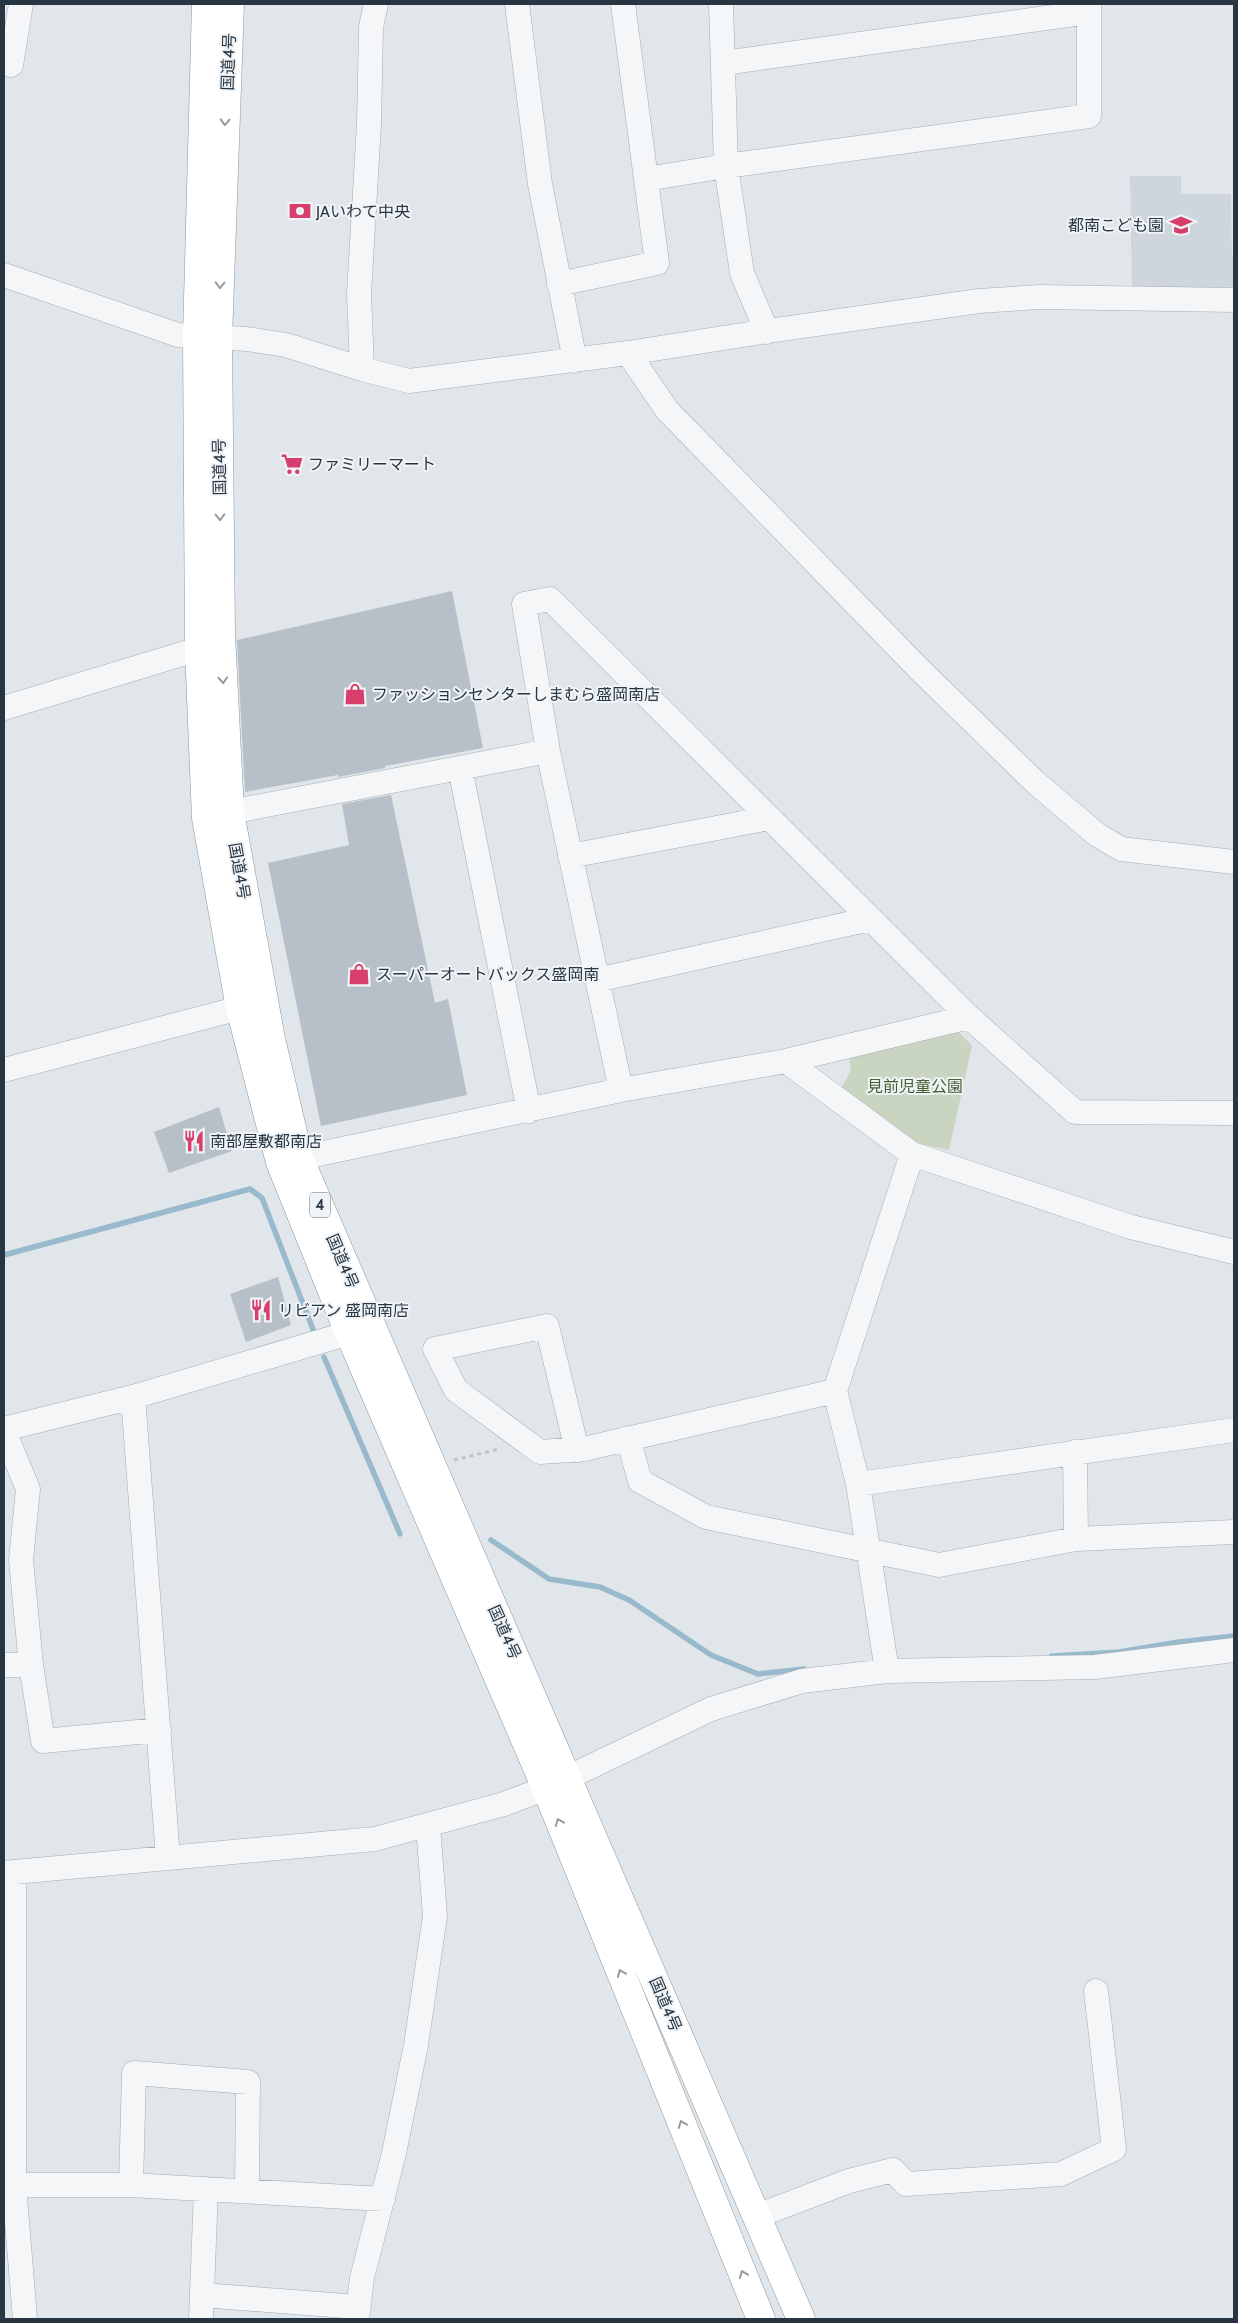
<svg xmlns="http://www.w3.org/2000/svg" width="1238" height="2323" viewBox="0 0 1238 2323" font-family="Cabin,'Noto Sans JP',sans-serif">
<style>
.built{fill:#ced5dc}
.green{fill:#c9d5c1}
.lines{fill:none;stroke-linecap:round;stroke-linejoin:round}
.stream{stroke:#99bacd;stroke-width:5.5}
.building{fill:#b7c0c8}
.minor-casing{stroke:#a5aeb5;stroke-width:25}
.highway-casing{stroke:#8796a2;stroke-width:29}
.path{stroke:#bfc4c9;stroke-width:3;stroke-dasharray:4 4;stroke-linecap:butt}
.minor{stroke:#f4f6f8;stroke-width:24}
.highway{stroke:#fff;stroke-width:28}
.oneway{stroke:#949aa1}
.labels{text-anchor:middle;stroke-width:4;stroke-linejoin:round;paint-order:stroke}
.shield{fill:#f0f4f7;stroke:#646f79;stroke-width:1}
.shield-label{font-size:15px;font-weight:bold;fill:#283643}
.street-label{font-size:16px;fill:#283643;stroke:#f0f4f7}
.poi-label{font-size:16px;fill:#283643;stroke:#f0f4f7;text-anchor:start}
.park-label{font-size:16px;fill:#436034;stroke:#f0f4f7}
</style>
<rect width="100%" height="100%" fill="#e0e6ea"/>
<path class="built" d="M 1130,176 L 1181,176 L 1181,194 L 1231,194 L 1232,255 L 1234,257 L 1233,286 L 1219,290 L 1132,290 Z"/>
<path class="green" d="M 956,1029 L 972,1046 L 949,1150 L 916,1143 L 841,1089 L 851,1070 L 848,1053 Z"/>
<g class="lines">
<path class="stream" d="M 4,1255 L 250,1189 L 262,1198 L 314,1332
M 324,1357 L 400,1534
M 491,1540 L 549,1579 L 600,1587 L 629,1600 L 711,1655 L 758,1674 L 804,1669
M 1052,1656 L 1119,1652 L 1179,1642 L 1234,1636"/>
</g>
<path class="building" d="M 452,591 L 483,748 L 385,766 L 385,768 L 338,777 L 338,775 L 245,792 L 237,640 Z
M 391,795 L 435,1003 L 448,999 L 467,1095 L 321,1126 L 268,863 L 349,845 L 342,804 Z
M 219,1107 L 232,1151 L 169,1173 L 154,1132 Z
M 278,1277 L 291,1325 L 246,1342 L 230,1294 Z"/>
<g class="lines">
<g class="minor-casing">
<path id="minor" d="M 517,4 L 540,184 L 575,361
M 721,4 L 726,166 L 742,273 L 767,332
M 724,63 L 1089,12
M 11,65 L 21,4
M 646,179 L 726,166 L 1089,116 L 1089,4
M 4,275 L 178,335 L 247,339 L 286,345 L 362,369 L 409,381 L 628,353 L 768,331 L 979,301 L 1040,297 L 1234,300
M 559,284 L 657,263 L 623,4
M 628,353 L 667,410 L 919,669 L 1035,782 L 1096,834 L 1121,849 L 1234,862
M 362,369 L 359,294 L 369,124 L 371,27 L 376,4
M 4,708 L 215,644
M 460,768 L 529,1111
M 230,812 L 548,751
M 570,856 L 769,818
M 597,980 L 870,919
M 786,1061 L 912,1154 L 1131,1227 L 1234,1252
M 4,1070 L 240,1008
M 621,1090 L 548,751 L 524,604 L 550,599 L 969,1017 L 1075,1112 L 1234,1113
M 281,1162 L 621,1090 L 786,1061 L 969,1017
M 133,1397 L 168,1858
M 4,1429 L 133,1397 L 349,1333
M 4,1431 L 28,1489 L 21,1560 L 31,1665 L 43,1741 L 159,1730
M 628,1438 L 640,1481 L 706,1517 L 939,1565 L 1076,1539 L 1234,1532
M 577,1450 L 547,1326 L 435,1349 L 456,1390 L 540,1452 L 584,1449 L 835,1391
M 1075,1452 L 1076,1539
M 858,1484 L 1234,1430
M 4,1665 L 31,1665
M 887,1671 L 858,1484 L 835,1391 L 912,1154
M 4,1873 L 375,1839 L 504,1804 L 546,1788 L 711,1709 L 802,1681 L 887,1671 L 1095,1667 L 1234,1650
M 14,1873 L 14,2185 L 25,2319
M 14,2185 L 131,2185 L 383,2199
M 131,2185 L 134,2073 L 248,2082 L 247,2191
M 757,2216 L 849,2181 L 893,2170 L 906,2184 L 1061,2174 L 1114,2149 L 1096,1991
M 202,2295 L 359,2307
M 201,2319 L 206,2189
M 357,2319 L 362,2278 L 394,2153 L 416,2045 L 435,1916 L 428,1826"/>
</g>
<g class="highway-casing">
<path id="highway" d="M 206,4 L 197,337 L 199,649 L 206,818 L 240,1008 L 280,1162 L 349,1333 L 546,1788 L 761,2319
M 230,4 L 218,338 L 221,635 L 230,812 L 271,1039 L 299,1158 L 801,2319"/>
</g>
<path class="path" d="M 454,1460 L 499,1449"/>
<use href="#minor" class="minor"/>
<use href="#highway" class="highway"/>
</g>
<defs><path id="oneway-chevron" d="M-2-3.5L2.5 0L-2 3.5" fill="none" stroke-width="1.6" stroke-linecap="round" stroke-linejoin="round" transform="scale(1.25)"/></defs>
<g class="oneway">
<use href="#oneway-chevron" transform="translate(225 122) rotate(92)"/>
<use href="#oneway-chevron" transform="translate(220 285) rotate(92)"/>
<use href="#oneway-chevron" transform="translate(220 517) rotate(89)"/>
<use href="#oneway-chevron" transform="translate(223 680) rotate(87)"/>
<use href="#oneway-chevron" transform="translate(559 1822) rotate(-112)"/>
<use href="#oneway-chevron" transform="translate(621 1973) rotate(-112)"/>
<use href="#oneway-chevron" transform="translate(682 2124) rotate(-112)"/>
<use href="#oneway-chevron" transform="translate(743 2274) rotate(-112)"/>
</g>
<defs>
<g id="bank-bare" transform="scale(1.725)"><path d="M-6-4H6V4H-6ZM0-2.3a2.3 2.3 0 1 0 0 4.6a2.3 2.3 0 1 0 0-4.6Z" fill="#d73e6c" stroke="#f0f4f7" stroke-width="2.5" paint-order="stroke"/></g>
<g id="school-bare" transform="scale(1.725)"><path d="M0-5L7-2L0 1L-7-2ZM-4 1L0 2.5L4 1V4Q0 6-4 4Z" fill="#d73e6c" stroke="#f0f4f7" stroke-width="2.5" paint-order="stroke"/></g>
<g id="supermarket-bare" transform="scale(1.725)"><path d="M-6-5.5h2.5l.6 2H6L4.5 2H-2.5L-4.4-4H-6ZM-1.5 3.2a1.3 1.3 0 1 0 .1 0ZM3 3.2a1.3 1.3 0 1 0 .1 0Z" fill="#d73e6c" stroke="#f0f4f7" stroke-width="2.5" paint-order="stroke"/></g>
<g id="shop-bare" transform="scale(1.725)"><path d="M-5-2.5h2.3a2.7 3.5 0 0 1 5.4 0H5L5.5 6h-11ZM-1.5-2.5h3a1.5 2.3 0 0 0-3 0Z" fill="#d73e6c" stroke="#f0f4f7" stroke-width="2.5" paint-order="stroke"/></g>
<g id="restaurant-bare" transform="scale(1.725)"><path d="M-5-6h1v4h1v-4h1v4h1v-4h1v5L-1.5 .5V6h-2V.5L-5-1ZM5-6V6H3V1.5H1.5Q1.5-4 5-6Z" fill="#d73e6c" stroke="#f0f4f7" stroke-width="2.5" paint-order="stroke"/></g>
</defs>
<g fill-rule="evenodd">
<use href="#bank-bare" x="300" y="211"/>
<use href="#school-bare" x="1181" y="225"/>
<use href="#supermarket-bare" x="292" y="464"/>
<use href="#shop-bare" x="355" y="694"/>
<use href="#shop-bare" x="359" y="974"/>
<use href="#restaurant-bare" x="194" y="1141"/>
<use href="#restaurant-bare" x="261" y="1310"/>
</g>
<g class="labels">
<rect class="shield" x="310" y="1192.5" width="20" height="25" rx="4"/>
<g class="shield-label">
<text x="320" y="1210">4</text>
</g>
<g class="street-label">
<text transform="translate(228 62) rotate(-88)" y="6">国道4号</text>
<text transform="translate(219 467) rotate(-91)" y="6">国道4号</text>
<text transform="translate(240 871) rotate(80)" y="6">国道4号</text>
<text transform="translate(343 1261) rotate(67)" y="6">国道4号</text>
<text transform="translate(505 1632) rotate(66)" y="6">国道4号</text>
<text transform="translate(666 2004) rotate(67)" y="6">国道4号</text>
</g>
<g class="poi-label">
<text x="316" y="217">JAいわて中央</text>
<text x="1164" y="231" text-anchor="end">都南こども園</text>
<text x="308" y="470">ファミリーマート</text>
<text x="372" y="700">ファッションセンターしまむら盛岡南店</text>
<text x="376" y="980">スーパーオートバックス盛岡南</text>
<text x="210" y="1147">南部屋敷都南店</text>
<text x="278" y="1316">リビアン 盛岡南店</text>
</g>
<g class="park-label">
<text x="915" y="1092">見前児童公園</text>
</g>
</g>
<rect width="1238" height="2323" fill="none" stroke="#283643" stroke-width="10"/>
</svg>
